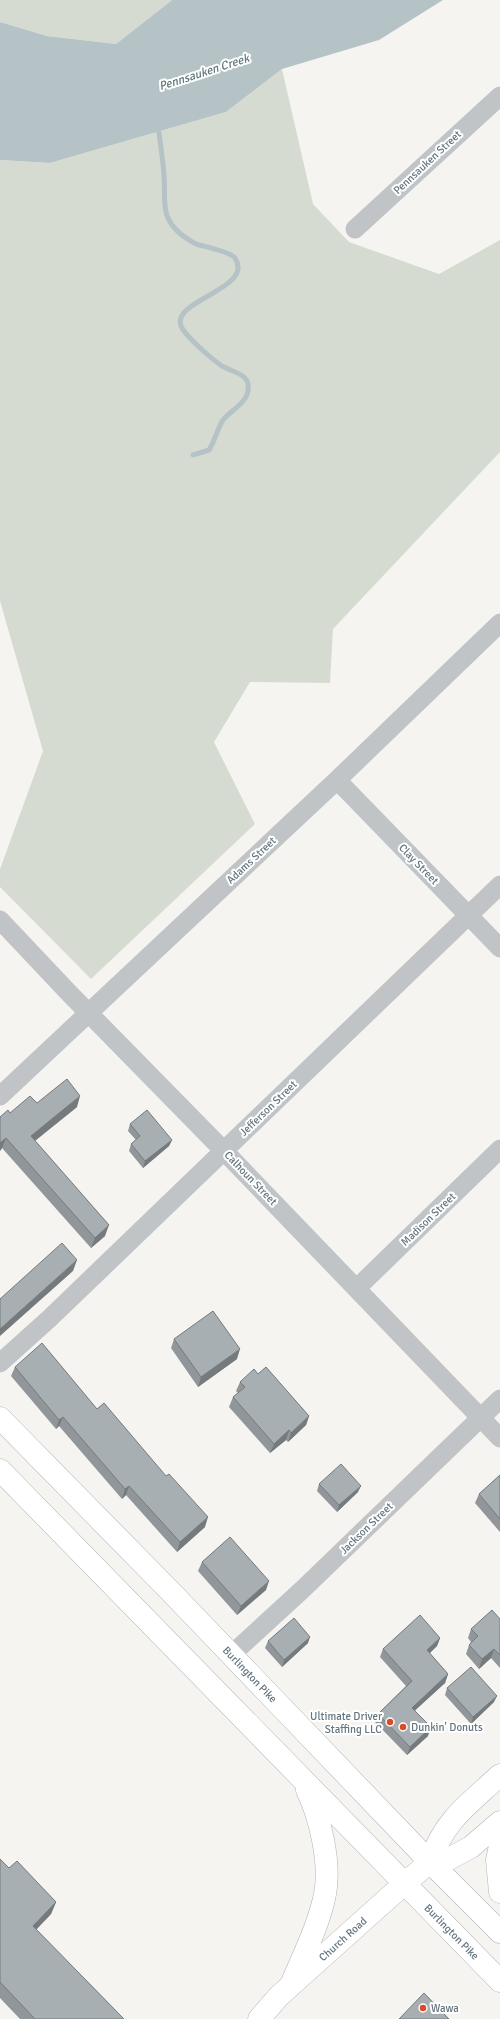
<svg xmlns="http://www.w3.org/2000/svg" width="500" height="2019" viewBox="0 0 500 2019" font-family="Signika,sans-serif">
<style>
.green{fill:#d6dbd2}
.water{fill:#b6c3c6}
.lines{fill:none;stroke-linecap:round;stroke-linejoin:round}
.stream{stroke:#b6c3c6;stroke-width:5}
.secondary-casing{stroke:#b0b6b9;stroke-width:23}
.trunk-casing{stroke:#b1b5b7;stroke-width:23}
.minor{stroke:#c0c4c7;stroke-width:19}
.secondary{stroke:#fff;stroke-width:22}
.trunk{stroke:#fff;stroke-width:22}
.wall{fill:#90969a}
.shaded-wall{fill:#757a7d}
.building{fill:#a7afb3;stroke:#757a7d}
.poi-dot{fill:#da4b2b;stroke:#fff;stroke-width:1.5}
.labels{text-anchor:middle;stroke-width:4;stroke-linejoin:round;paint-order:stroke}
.street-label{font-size:11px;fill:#657680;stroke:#fff}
.poi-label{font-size:11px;fill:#657680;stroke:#fff;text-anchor:start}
.water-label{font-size:12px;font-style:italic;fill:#60777e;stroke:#fff}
</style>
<rect width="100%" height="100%" fill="#f5f4f1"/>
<path class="green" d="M 0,0 L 172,0 L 116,44 L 47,36 L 0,22 Z
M 282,69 L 313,204 L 349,242 L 439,274 L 500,240 L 500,452 L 333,629 L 330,683 L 250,682 L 214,742 L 255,824 L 91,979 L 0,887 L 0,869 L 43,751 L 0,601 L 0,160 L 50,163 L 226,112 Z"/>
<path class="water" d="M 172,0 L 443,0 L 379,40 L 282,69 L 226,112 L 50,163 L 0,160 L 0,22 L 47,36 L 116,44 Z"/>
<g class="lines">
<path class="stream" d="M 158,125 C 160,142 163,159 164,176 C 166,202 159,217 183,236 C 188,239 193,243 199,245 C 206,247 231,252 235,258 C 255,289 171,300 181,326 C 185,336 213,360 222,366 C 232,372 251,374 248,390 C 247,403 230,411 223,420 C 217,429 215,441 209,450 L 193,455"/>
<g class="secondary-casing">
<g id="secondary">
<path d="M 430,1862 C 444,1820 469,1804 500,1775"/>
<path id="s1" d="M 259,2019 L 279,1996 L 405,1883 L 430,1862 L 447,1860 L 471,1847 L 500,1822"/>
</g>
</g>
<g class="trunk-casing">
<g id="trunk">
<path id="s2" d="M 0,1418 L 172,1593 L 430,1862 L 500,1932"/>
<path id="s3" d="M 0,1470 L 500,1981"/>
<path d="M 500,1846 L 497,1860 L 500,1892"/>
<path d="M 291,1985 C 303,1956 319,1925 325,1894 C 331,1863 320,1817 307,1790"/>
</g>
</g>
<path class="minor" d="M 355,229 L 500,96
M 337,780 L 500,948
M 0,920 L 69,993 L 224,1151 L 500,1438
M 0,1096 L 337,780 L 500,623
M 357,1288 L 500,1149
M 0,1363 L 50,1318 L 500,885
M 231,1655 L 303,1589 L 500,1399"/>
<use href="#secondary" class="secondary"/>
<use href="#trunk" class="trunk"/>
</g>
<path class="wall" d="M 37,1103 L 77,1107 L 35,1141 L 105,1236 L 91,1248 L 2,1148 L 0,1151 L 0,1117 L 10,1113 Z
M 130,1124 L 172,1140 L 169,1146 L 143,1168 L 129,1151 L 131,1144 L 136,1140 L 128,1131 Z
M 174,1339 L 237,1359 L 198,1387 L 171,1348 Z
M 15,1367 L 97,1409 L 205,1527 L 177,1552 L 126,1495 L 122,1499 L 59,1426 L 56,1429 L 11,1376 Z
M 258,1374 L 309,1416 L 306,1425 L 288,1442 L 286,1440 L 270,1453 L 229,1407 L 233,1397 L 238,1393 L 236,1391 L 240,1382 Z
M 500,1475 L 500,1532 L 475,1503 L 479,1494 Z
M 319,1484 L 358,1492 L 337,1512 L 317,1491 Z
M 202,1562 L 266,1590 L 237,1615 L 198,1571 Z
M 500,1619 L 500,1668 L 491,1658 L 479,1669 L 466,1654 L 469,1645 L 471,1642 L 468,1638 L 471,1629 Z
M 440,1638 L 437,1646 L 429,1653 L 448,1674 L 445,1683 L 415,1710 L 428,1736 L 407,1755 L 375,1722 L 378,1714 L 406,1686 L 380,1657 L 383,1649 Z
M 268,1641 L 308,1643 L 282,1667 L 265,1648 Z
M 447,1688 L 494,1702 L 471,1724 L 445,1695 Z
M 0,1859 L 9,1868 L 56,1902 L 51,1914 L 36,1930 L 124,2019 L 20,2019 L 0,1998 Z"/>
<path class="shaded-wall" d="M 80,1096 L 77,1107 L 27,1147 L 31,1136 Z
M 6,1138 L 2,1148 L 0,1151 L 0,1143 Z
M 172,1140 L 169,1146 L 143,1168 L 145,1161 Z
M 109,1225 L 105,1236 L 91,1248 L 95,1238 Z
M 77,1260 L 73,1271 L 0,1336 L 0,1329 Z
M 240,1349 L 237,1359 L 198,1387 L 201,1377 Z
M 309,1416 L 306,1425 L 288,1442 L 291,1433 Z
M 63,1417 L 59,1426 L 56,1429 L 59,1420 Z
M 289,1430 L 286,1440 L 270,1453 L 274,1444 Z
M 129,1486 L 126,1495 L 122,1499 L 125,1489 Z
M 361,1486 L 358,1492 L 337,1512 L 339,1505 Z
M 208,1517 L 205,1527 L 177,1552 L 180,1542 Z
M 269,1581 L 266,1590 L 237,1615 L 241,1606 Z
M 310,1637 L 308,1643 L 282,1667 L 284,1660 Z
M 440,1638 L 437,1646 L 424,1659 L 427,1650 Z
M 494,1649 L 491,1658 L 479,1669 L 482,1659 Z
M 448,1674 L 445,1683 L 409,1716 L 412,1708 Z
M 497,1696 L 494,1702 L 471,1724 L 473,1717 Z
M 431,1727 L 428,1736 L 407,1755 L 410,1747 Z
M 56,1902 L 51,1914 L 28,1938 L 33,1926 Z"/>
<path class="building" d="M 67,1079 L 80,1096 L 31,1136 L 109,1225 L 95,1238 L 6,1138 L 0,1143 L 0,1117 L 8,1110 L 10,1113 L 30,1096 L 37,1103 Z
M 147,1110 L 172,1140 L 145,1161 L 131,1144 L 140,1136 L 130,1124 Z
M 62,1243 L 77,1260 L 0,1329 L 0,1299 Z
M 213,1311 L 240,1349 L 201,1377 L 174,1339 Z
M 42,1343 L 97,1409 L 104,1403 L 166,1476 L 169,1474 L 208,1517 L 180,1542 L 129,1486 L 125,1489 L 63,1417 L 59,1420 L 15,1367 Z
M 266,1367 L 309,1416 L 291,1433 L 289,1430 L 274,1444 L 233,1397 L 245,1387 L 240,1382 L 254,1369 L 258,1374 Z
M 341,1464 L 361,1486 L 339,1505 L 319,1484 Z
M 500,1475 L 500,1519 L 479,1494 Z
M 230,1537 L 269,1581 L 241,1606 L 202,1562 Z
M 492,1610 L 500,1619 L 500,1655 L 494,1649 L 482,1659 L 469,1645 L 478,1636 L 471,1629 Z
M 420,1615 L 440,1638 L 427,1650 L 448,1674 L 412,1708 L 431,1727 L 410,1747 L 378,1714 L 412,1681 L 383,1649 Z
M 294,1618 L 310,1637 L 284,1660 L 268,1641 Z
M 471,1667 L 497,1696 L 473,1717 L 447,1688 Z
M 0,1859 L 9,1868 L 17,1861 L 56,1902 L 33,1926 L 124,2019 L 35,2019 L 0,1982 Z
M 424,1993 L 449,2019 L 399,2019 Z"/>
<g class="poi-dot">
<circle cx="390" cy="1722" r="4"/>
<circle cx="403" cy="1727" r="4"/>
<circle cx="423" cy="2008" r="4"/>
</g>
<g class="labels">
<g class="street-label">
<text transform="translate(427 162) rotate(-43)" y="4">Pennsauken Street</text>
<text transform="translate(251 860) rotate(-43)" y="4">Adams Street</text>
<text transform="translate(419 864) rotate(46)" y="4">Clay Street</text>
<text transform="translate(268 1108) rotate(-44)" y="4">Jefferson Street</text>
<text transform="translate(251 1178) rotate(46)" y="4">Calhoun Street</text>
<text transform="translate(428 1219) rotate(-44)" y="4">Madison Street</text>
<text transform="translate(366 1528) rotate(-44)" y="4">Jackson Street</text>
<text dy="4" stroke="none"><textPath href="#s2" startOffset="358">Burlington Pike</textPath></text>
<text dy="4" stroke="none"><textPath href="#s3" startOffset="646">Burlington Pike</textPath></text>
<text dy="4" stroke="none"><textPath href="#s1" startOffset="116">Church Road</textPath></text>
</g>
<g class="poi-label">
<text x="382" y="1720" text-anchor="end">Ultimate Driver<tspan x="382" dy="13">Staffing LLC</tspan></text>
<text x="411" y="1731">Dunkin' Donuts</text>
<text x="431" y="2012">Wawa</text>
</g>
<g class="water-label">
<text transform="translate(204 72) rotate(-18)" y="4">Pennsauken Creek</text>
</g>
</g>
</svg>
